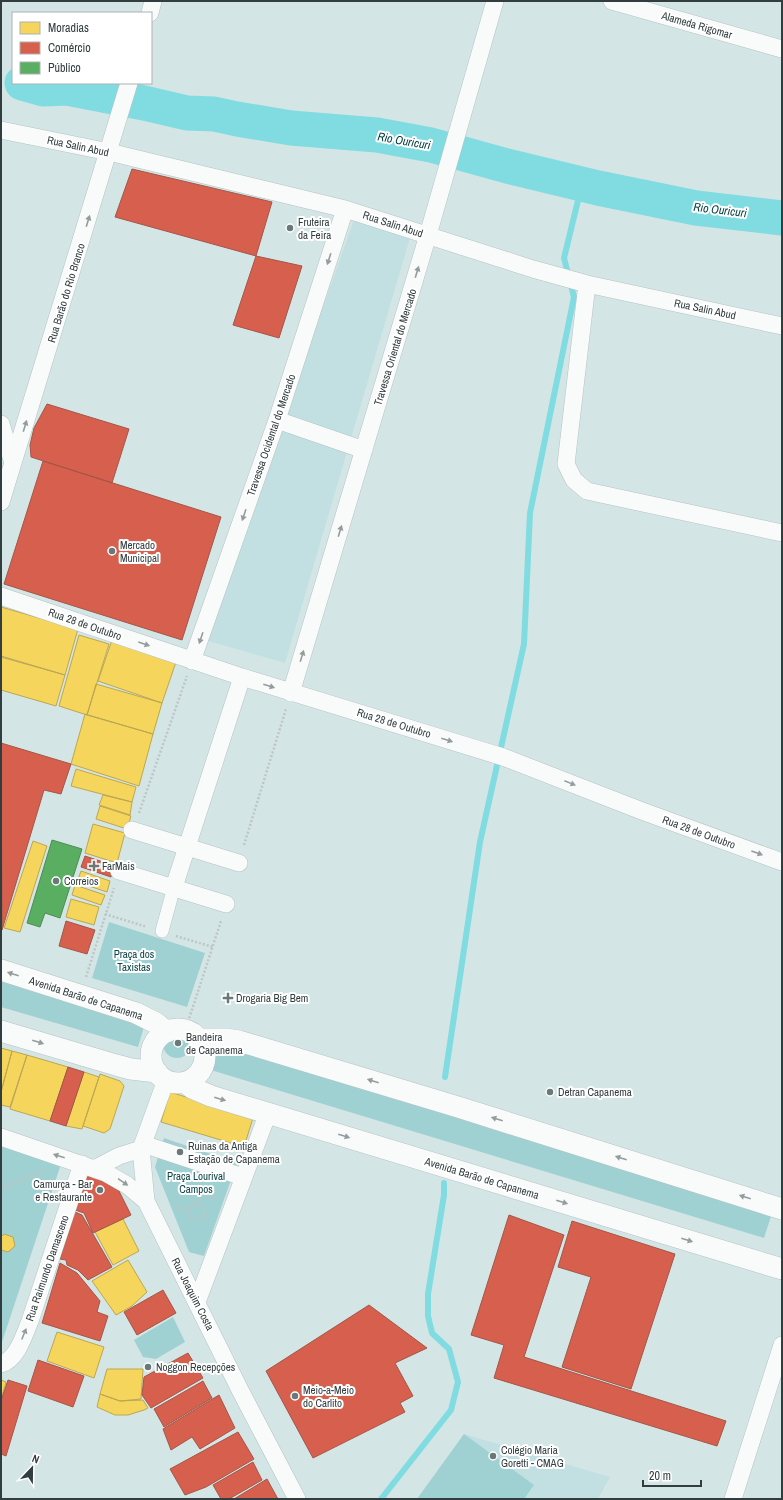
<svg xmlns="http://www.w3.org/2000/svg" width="783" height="1500" viewBox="0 0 783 1500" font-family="'Archivo Narrow',sans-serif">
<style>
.built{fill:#c2e0e1}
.green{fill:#9fd1d3}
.homes{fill:#f6d55c;stroke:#bba753}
.shops{fill:#d6604d;stroke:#a45648}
.public{fill:#5aae61;stroke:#4e8c56}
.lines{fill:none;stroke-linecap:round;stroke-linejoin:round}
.stream{stroke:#80dce1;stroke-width:6}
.river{stroke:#80dce1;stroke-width:35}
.pedestrian-casing{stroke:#b5c2c3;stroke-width:14}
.minor-casing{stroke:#b5c2c3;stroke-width:18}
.tertiary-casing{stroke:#b5c2c3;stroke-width:22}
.path{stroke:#bfc5c6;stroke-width:2.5;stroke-dasharray:2 2;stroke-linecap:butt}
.pedestrian{stroke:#f9fbfb;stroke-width:13}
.minor{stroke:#f9fbfb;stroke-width:17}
.tertiary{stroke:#f9fbfb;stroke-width:21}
.oneway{fill:#959c9c}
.poi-dot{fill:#6a7878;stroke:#fff;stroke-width:1.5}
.labels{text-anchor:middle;stroke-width:4;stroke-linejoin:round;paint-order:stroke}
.street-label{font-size:11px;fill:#313d3e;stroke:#fff}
.poi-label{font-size:11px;fill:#313d3e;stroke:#fff;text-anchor:start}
.park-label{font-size:11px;fill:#0b4548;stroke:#fff}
.water-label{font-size:12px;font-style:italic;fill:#003d40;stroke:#fff}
</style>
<rect width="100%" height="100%" fill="#d4e5e5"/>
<path class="built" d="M 356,214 L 412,231 L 285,663 L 205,640 Z
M 464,1434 L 610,1477 L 598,1499 L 417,1499 Z"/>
<path class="green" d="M 109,922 L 205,953 L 187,1007 L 92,978 Z
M 1,976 L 146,1020 L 138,1047 L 1,1007 Z
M163 1044a14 14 0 1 1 28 0a14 14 0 1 1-28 0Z
M 220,1042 L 774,1207 L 764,1238 L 211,1070 Z
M 164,1138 L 237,1163 L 204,1256 L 189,1252 L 155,1167 Z
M 1,1143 L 62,1161 L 2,1342 L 1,1341 Z
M 173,1317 L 185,1342 L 156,1359 L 143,1357 L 134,1340 Z
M 464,1434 L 534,1485 L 524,1499 L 417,1499 Z"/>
<path class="homes" d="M 1,607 L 78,629 L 65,675 L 1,656 Z
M 79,635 L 109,644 L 87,715 L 59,706 Z
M 112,640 L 177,659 L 162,703 L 98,681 Z
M 1,657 L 65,675 L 56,706 L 1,690 Z
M 96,684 L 162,703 L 153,734 L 87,715 Z
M 85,714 L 153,734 L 139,786 L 71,764 Z
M 76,769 L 136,787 L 132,802 L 71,786 Z
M 103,795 L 132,802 L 130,815 L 99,805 Z
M 100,806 L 131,816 L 127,829 L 96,819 Z
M 93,824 L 125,833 L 117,863 L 85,853 Z
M 33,841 L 47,846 L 20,932 L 4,928 Z
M 81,871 L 110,881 L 107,892 L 77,882 Z
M 75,885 L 105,895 L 101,905 L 72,895 Z
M 71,899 L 99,907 L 94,925 L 66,917 Z
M 1,1048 L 12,1051 L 1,1092 Z
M 12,1051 L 27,1055 L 10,1107 L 1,1105 L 1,1092 Z
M 27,1055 L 68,1067 L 50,1121 L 10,1109 Z
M 84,1072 L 99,1077 L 83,1126 L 82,1129 L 66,1126 Z
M 100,1074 L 120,1081 L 124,1086 L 110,1129 L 104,1133 L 83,1126 Z
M 170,1092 L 253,1118 L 244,1147 L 161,1122 Z
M 123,1219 L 139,1251 L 113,1265 L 95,1232 Z
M 4,1234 L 13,1237 L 15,1246 L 8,1252 L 1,1250 L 1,1237 Z
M 128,1260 L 147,1292 L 132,1306 L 116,1315 L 92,1281 Z
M 57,1332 L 104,1347 L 94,1378 L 47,1361 Z
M 107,1369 L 143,1369 L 141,1399 L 120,1401 L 100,1394 Z
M 1,1380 L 6,1382 L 1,1399 Z
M 100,1394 L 120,1401 L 143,1400 L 148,1408 L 144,1410 L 128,1415 L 115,1415 L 97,1407 Z"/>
<path class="shops" d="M 132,169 L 272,202 L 256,256 L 115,217 Z
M 256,256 L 302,266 L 279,338 L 233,325 Z
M 47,404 L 129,429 L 112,483 L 31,457 L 30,445 L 34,428 Z
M 43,461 L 221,517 L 182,640 L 4,584 Z
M 1,743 L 71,764 L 61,794 L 44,790 L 2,930 Z
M 85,856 L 115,866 L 111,877 L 81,867 Z
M 66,921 L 95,930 L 87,954 L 59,946 Z
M 68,1067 L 84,1072 L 66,1126 L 50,1121 Z
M 111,1175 L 131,1215 L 93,1233 L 84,1213 L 75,1210 L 85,1177 Z
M 75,1212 L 82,1215 L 112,1267 L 88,1280 L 78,1270 L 67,1265 L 66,1260 L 60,1259 Z
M 509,1215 L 564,1235 L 524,1357 L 726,1421 L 717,1446 L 494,1378 L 504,1345 L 471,1335 Z
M 572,1221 L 675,1254 L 631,1389 L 562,1367 L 591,1277 L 558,1267 Z
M 60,1263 L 77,1273 L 100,1301 L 97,1312 L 108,1316 L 100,1341 L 42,1323 Z
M 163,1290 L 176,1313 L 137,1335 L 124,1312 Z
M 369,1305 L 427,1348 L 395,1363 L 413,1396 L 400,1403 L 405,1412 L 313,1458 L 266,1371 Z
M 188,1353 L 203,1378 L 151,1408 L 142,1395 L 144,1377 Z
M 38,1360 L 84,1376 L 73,1407 L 28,1391 Z
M 8,1380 L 27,1386 L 6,1456 L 1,1454 L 1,1401 Z
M 203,1381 L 212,1398 L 164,1427 L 154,1409 Z
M 219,1395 L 235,1428 L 200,1449 L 192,1437 L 171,1450 L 163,1429 Z
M 238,1432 L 254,1459 L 206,1487 L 185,1495 L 170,1469 Z
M 253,1462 L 262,1480 L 229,1499 L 221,1499 L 213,1485 Z
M 267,1479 L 278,1499 L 234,1499 Z"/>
<path class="public" d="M 52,840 L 82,849 L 60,918 L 45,913 L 40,927 L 27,923 Z"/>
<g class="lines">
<path class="stream" d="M 445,1077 L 480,842 L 524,644 L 530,513 L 574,297 L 564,258 L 582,184
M 381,1499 L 451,1410 L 458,1382 L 449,1349 L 432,1333 L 428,1316 L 428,1294 L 444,1195 L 444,1183"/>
<path class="river" d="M 22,83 L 43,89 L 67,88 L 144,103 L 187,113 L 214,114 L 237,119 L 291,128 L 377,135 L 431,145 L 507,166 L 598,188 L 696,208 L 782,218"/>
<g class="pedestrian-casing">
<path id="pedestrian" d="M 162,931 L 174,887"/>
</g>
<g class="minor-casing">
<path id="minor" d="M 612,1 L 782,49
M 150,13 L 153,1
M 1,130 L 109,152 L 345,209 L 533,269 L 587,284 L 782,326
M 587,284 L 566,464 L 574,480 L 587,491 L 782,533
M 277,420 L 364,450
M 1,424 L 13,463
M 1,502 L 129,83
M 1,596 L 242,677 L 503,757 L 642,811 L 782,862
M 192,661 L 277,420 L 345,209
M 291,693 L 428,235 L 495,1
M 132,830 L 239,863
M 119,871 L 226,904
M 174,887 L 242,677
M 166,1080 L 141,1149 L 146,1201 L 240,1390 L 297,1499
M 1,1137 L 106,1173 L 127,1185 L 146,1201
M 143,1144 L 243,1177
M 96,1168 L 119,1156 L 141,1149
M 197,1302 L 268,1113
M 1,1364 C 17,1360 24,1335 30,1321 L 82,1164
M 733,1499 L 782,1345"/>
</g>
<g class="tertiary-casing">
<path id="tertiary" d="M 1,970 L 136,1013 L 156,1023 L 167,1032
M151 1056a27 27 0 1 1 54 0a27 27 0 1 1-54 0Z
M 1,1031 L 116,1065 L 131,1069 L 157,1072
M 199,1039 L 226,1039 L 239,1041 L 458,1107 L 782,1209
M 185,1082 L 192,1088 L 211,1096 L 782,1269"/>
</g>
<path class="path" d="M 139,813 L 187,676
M 244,845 L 286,709
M 105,914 L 147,927
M 176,936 L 213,947
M 86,977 L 114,888
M 188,1022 L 221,921
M 166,1176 L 216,1200
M 1,1188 L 43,1171
M189 1212a8 8 0 1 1 16 0a8 8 0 1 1-16 0Z
M 197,1205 L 200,1182
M 176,1207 L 189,1211"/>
<use href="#pedestrian" class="pedestrian"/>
<use href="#minor" class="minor"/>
<use href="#tertiary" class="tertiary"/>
</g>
<defs><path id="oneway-solid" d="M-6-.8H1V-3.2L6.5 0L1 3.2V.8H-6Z"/></defs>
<g class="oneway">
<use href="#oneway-solid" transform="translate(88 221) rotate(-73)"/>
<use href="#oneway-solid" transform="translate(329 259) rotate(108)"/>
<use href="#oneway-solid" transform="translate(417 272) rotate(-73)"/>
<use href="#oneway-solid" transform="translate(25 426) rotate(-73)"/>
<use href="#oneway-solid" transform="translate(244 515) rotate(109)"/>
<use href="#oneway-solid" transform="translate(340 531) rotate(-73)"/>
<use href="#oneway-solid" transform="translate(201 638) rotate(109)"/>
<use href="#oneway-solid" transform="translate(144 644) rotate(19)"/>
<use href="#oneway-solid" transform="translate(302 656) rotate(-73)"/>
<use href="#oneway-solid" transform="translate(269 686) rotate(18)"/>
<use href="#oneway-solid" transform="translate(447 740) rotate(17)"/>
<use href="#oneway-solid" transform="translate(570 783) rotate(22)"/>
<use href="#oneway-solid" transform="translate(757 853) rotate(20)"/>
<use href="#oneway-solid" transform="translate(13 974) rotate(-162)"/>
<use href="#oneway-solid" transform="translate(38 1042) rotate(17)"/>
<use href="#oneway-solid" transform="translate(373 1081) rotate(-163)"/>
<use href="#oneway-solid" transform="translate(220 1099) rotate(16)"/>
<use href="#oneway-solid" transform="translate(497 1119) rotate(-162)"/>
<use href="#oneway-solid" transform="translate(344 1136) rotate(17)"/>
<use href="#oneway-solid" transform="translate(59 1156) rotate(-162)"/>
<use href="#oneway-solid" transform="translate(621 1158) rotate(-162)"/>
<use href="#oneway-solid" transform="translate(123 1182) rotate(34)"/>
<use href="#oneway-solid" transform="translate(745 1197) rotate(-162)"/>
<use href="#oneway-solid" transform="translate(562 1202) rotate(17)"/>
<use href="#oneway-solid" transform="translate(687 1240) rotate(17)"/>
<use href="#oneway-solid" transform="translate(24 1334) rotate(-68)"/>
</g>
<g class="poi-dot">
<circle cx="290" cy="228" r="4"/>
<circle cx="112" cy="551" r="4"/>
<path d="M92 860h4v4h4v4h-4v4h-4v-4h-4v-4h4z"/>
<circle cx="56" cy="881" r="4"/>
<path d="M226 992h4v4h4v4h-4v4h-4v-4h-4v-4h4z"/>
<circle cx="178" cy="1043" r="4"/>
<circle cx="550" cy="1092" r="4"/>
<circle cx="180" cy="1152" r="4"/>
<circle cx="100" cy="1190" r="4"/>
<circle cx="148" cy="1367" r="4"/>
<circle cx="295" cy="1396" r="4"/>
<circle cx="493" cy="1456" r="4"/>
</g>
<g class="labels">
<g class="street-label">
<text transform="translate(697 25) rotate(16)" y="4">Alameda Rigomar</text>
<text transform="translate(78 146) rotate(12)" y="4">Rua Salin Abud</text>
<text transform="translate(393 224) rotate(18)" y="4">Rua Salin Abud</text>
<text transform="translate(66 293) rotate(-73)" y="4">Rua Barão do Rio Branco</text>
<text transform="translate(705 309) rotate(12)" y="4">Rua Salin Abud</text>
<text transform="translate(395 347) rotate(-73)" y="4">Travessa Oriental do Mercado</text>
<text transform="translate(271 435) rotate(-71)" y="4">Travessa Ocidental do Mercado</text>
<text transform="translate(85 624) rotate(19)" y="4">Rua 28 de Outubro</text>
<text transform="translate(394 723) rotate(17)" y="4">Rua 28 de Outubro</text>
<text transform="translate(699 832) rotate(20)" y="4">Rua 28 de Outubro</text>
<text transform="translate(86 998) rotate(18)" y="4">Avenida Barão de Capanema</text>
<text transform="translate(482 1178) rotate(17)" y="4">Avenida Barão de Capanema</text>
<text transform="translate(47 1268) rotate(-71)" y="4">Rua Raimundo Damasceno</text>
<text transform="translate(193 1294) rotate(63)" y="4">Rua Joaquim Costa</text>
</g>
<g class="poi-label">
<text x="298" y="226">Fruteira<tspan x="298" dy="13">da Feira</tspan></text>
<text x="120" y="549">Mercado<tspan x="120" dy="13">Municipal</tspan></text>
<text x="102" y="870">FarMais</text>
<text x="64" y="885">Correios</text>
<text x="236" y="1002">Drogaria Big Bem</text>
<text x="186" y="1041">Bandeira<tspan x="186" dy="13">de Capanema</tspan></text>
<text x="558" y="1096">Detran Capanema</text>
<text x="188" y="1150">Ruinas da Antiga<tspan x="188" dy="13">Estação de Capanema</tspan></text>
<text x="92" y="1188" text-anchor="end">Camurça - Bar<tspan x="92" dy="13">e Restaurante</tspan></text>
<text x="156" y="1371">Noggon Recepções</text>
<text x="303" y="1394">Meio-a-Meio<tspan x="303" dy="13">do Carlito</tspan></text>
<text x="501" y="1454">Colégio Maria<tspan x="501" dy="13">Goretti - CMAG</tspan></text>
</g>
<g class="park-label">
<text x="134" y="958">Praça dos<tspan x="134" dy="13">Taxistas</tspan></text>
<text x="196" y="1180">Praça Lourival<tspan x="196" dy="13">Campos</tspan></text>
</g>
<g class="water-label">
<text transform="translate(404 141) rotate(10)" y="4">Rio Ouricuri</text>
<text transform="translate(720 210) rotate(7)" y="4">Rio Ouricuri</text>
</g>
</g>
<rect width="783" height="1500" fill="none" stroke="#313d3e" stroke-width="4"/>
<rect x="12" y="12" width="140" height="72" fill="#ffffff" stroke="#adb1b2"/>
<rect x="20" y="22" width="20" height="12" fill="#f6d55c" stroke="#adb1b2"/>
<text x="48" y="32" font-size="12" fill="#313d3e">Moradias</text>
<rect x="20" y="42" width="20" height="12" fill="#d6604d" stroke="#adb1b2"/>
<text x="48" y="52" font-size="12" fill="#313d3e">Comércio</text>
<rect x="20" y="62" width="20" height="12" fill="#5aae61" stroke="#adb1b2"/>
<text x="48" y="72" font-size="12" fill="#313d3e">Público</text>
<g transform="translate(32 1468) rotate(22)" stroke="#ffffff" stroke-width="3" paint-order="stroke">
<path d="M0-3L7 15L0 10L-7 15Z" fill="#313d3e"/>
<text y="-6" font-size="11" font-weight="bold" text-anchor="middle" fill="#313d3e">N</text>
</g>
<path d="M643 1480v6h58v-6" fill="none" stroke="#313d3e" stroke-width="2"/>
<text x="649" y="1480" font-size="12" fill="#313d3e" stroke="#ffffff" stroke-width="3" paint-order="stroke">20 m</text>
</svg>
